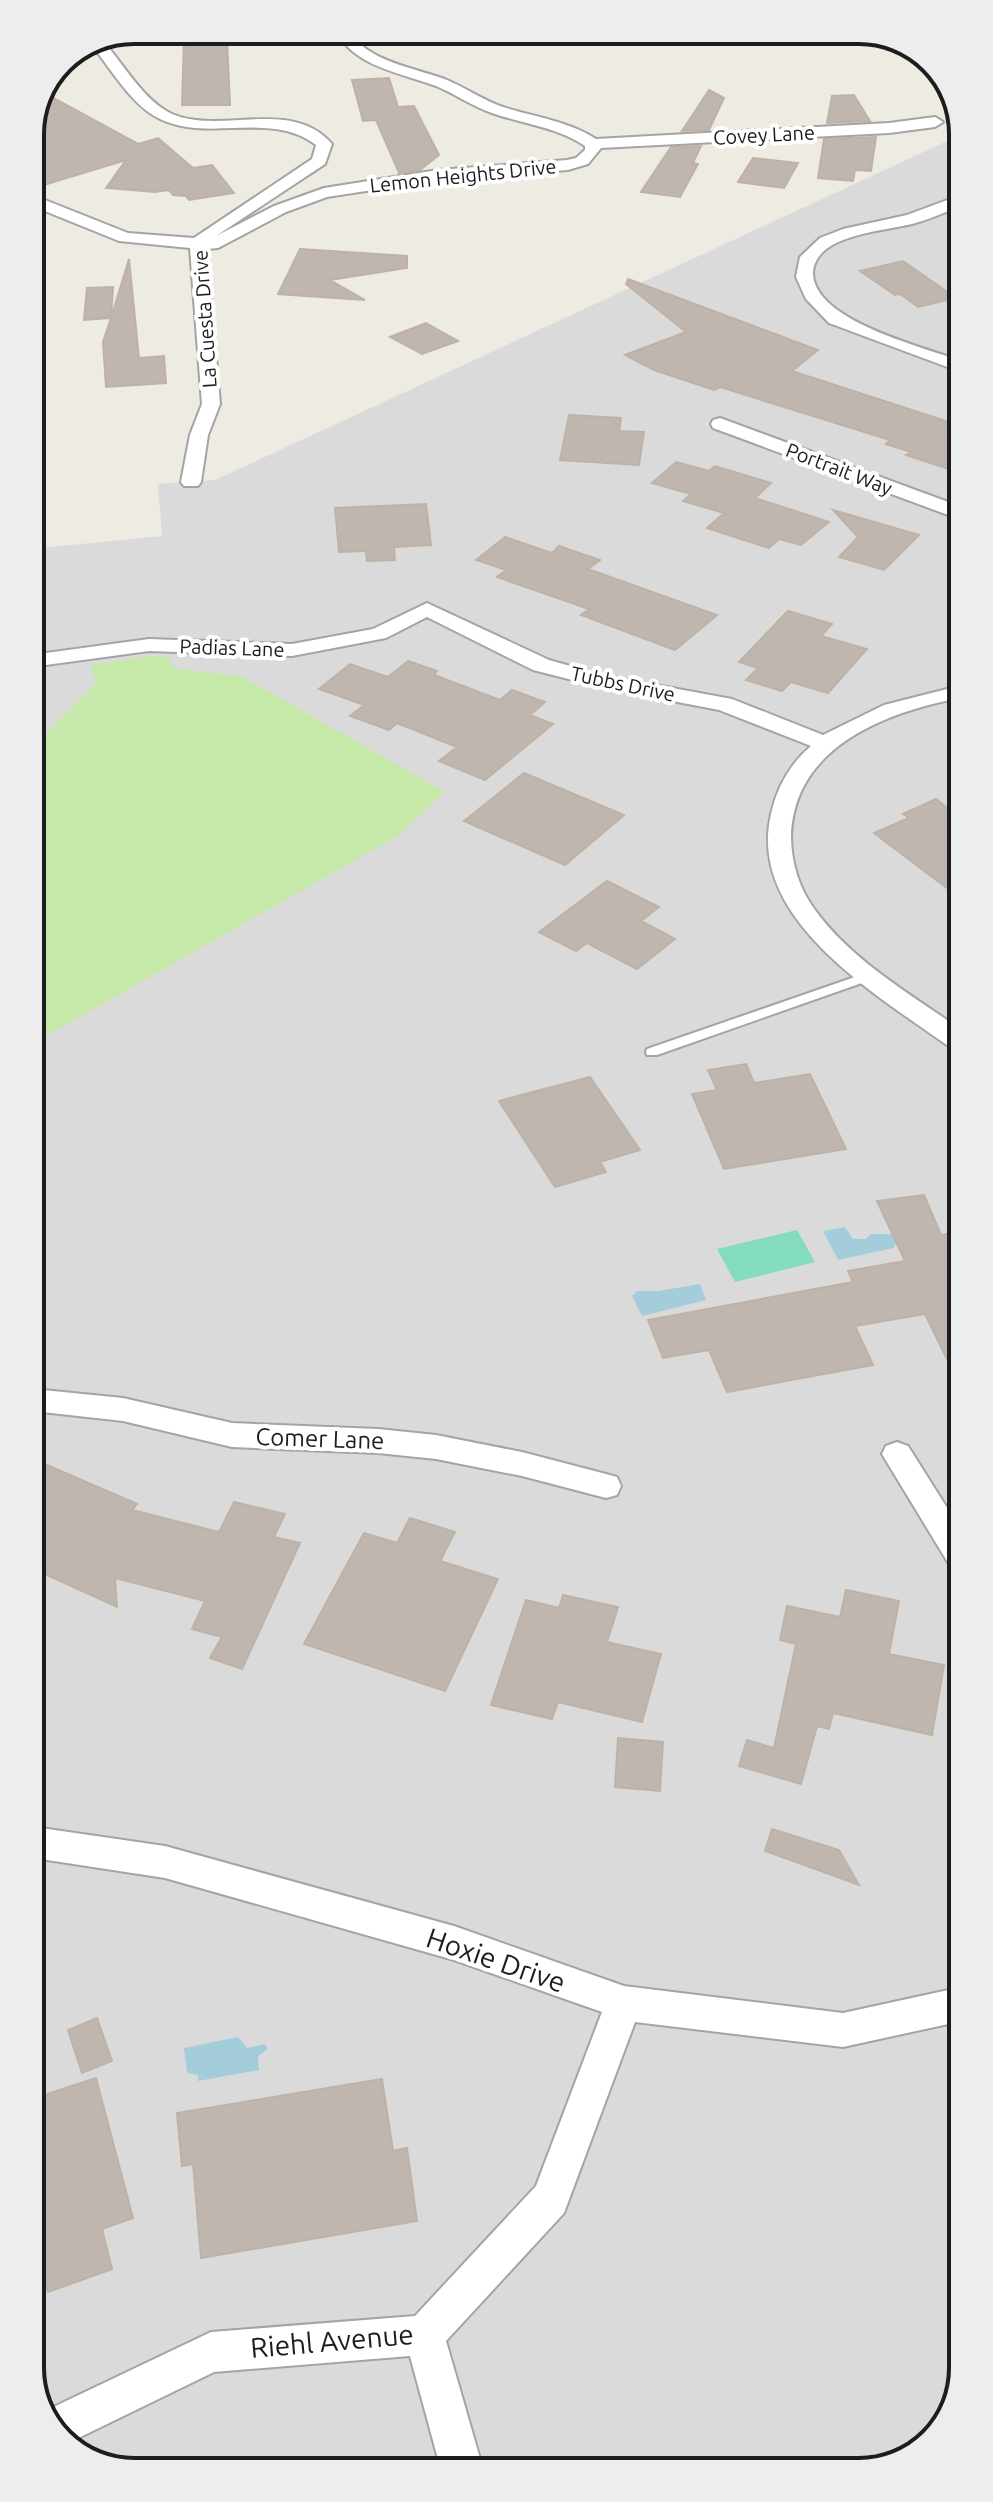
<svg xmlns="http://www.w3.org/2000/svg" width="993" height="2502" viewBox="0 0 993 2502" font-family="Ubuntu,sans-serif">
<style>
.residential{fill:#dbdada}
.grass{fill:#c6e8a9}
.pitch{fill:#82dcbd}
.water{fill:#a4cddb}
.building{fill:#beb6af;stroke:#bfb2a5;stroke-width:2}
.lines{fill:none;stroke-linecap:round;stroke-linejoin:round}
.lane-casing{stroke:#a4a4a4;stroke-width:4}
.street-casing{stroke:#a4a4a4;stroke-width:4}
.lane{fill:#fff;fill-rule:evenodd}
.street{fill:#fff;fill-rule:evenodd}
.labels{text-anchor:middle;stroke-width:8;stroke-linejoin:round;paint-order:stroke}
.far-street-label{font-size:20px;fill:#1d1d1d;stroke:#fff}
.street-label{font-size:24px;fill:#1d1d1d;stroke:#fff}
.near-street-label{font-size:28px;fill:#1d1d1d;stroke:#fff}
.rim{fill:none;stroke:#1d1d1d;stroke-width:4}
</style>
<rect width="100%" height="100%" fill="#eeebe3"/>
<path class="residential" d="M 958,136 L 963,2368 L 942,2431 L 892,2467 L 127,2472 L 71,2450 L 35,2401 L 31,549 L 162,536 L 158,484 L 215,480 Z"/>
<path class="grass" d="M 150,656 L 168,657 L 174,668 L 243,677 L 445,792 L 396,837 L 32,1044 L 32,752 L 38,741 L 96,683 L 91,665 Z"/>
<path class="pitch" d="M 797,1230 L 815,1262 L 735,1282 L 717,1249 Z"/>
<path class="water" d="M 845,1227 L 853,1239 L 866,1239 L 871,1234 L 893,1234 L 899,1240 L 893,1248 L 838,1260 L 823,1231 Z
M 700,1284 L 706,1300 L 642,1316 L 632,1296 L 637,1291 L 658,1291 Z
M 238,2037 L 247,2048 L 265,2044 L 268,2049 L 258,2056 L 259,2070 L 198,2081 L 198,2075 L 187,2073 L 184,2048 Z"/>
<path class="building" d="M 227,39 L 230,105 L 182,105 L 184,40 Z
M 389,78 L 398,107 L 414,106 L 439,155 L 420,170 L 399,173 L 376,120 L 363,121 L 352,80 Z
M 709,90 L 724,98 L 709,130 L 682,131 Z
M 46,94 L 138,144 L 158,138 L 193,168 L 212,165 L 234,193 L 189,200 L 186,196 L 173,195 L 169,190 L 155,192 L 106,188 L 126,160 L 44,185 L 30,177 L 30,128 Z
M 854,95 L 870,121 L 827,123 L 832,96 Z
M 876,137 L 871,171 L 855,170 L 853,181 L 818,178 L 824,139 Z
M 701,146 L 693,163 L 698,164 L 680,197 L 641,192 L 671,147 Z
M 753,158 L 798,163 L 784,188 L 738,182 Z
M 300,249 L 407,256 L 407,268 L 330,280 L 365,300 L 278,294 Z
M 129,259 L 139,358 L 164,356 L 166,383 L 106,387 L 103,342 L 111,318 L 84,320 L 87,288 L 113,287 L 111,318 Z
M 903,261 L 956,298 L 918,307 L 900,294 L 895,295 L 860,271 Z
M 628,279 L 818,350 L 792,371 L 958,425 L 958,472 L 906,455 L 911,452 L 886,444 L 890,440 L 720,387 L 714,390 L 654,370 L 625,355 L 686,332 L 626,284 Z
M 426,323 L 458,341 L 422,354 L 390,337 Z
M 569,415 L 621,418 L 619,431 L 644,432 L 639,465 L 560,460 Z
M 676,462 L 709,471 L 715,466 L 771,483 L 755,498 L 829,522 L 801,545 L 779,539 L 769,548 L 707,528 L 724,513 L 683,501 L 691,494 L 652,483 Z
M 426,504 L 431,545 L 394,547 L 395,560 L 367,561 L 366,551 L 339,552 L 335,508 Z
M 833,510 L 919,535 L 884,570 L 839,557 L 858,537 Z
M 505,537 L 552,553 L 559,546 L 600,560 L 588,569 L 717,615 L 675,650 L 581,615 L 589,609 L 497,577 L 506,570 L 476,560 Z
M 788,611 L 832,624 L 821,636 L 867,649 L 828,693 L 791,682 L 782,691 L 746,680 L 758,668 L 739,662 Z
M 408,661 L 437,671 L 434,675 L 500,700 L 512,690 L 545,702 L 530,715 L 553,724 L 485,780 L 439,761 L 457,747 L 397,723 L 389,730 L 350,716 L 364,705 L 319,689 L 350,664 L 388,677 Z
M 524,773 L 624,815 L 565,865 L 464,821 Z
M 936,799 L 959,817 L 960,898 L 874,833 L 909,818 L 903,814 Z
M 607,881 L 659,907 L 641,921 L 675,939 L 637,969 L 587,943 L 576,951 L 539,932 Z
M 746,1064 L 754,1083 L 810,1074 L 846,1149 L 724,1169 L 692,1094 L 717,1090 L 708,1070 Z
M 590,1077 L 640,1150 L 600,1162 L 606,1172 L 555,1187 L 499,1101 Z
M 924,1195 L 941,1235 L 960,1232 L 961,1388 L 925,1314 L 855,1326 L 873,1365 L 727,1392 L 709,1350 L 663,1358 L 648,1320 L 853,1282 L 848,1271 L 905,1261 L 877,1201 Z
M 33,1459 L 137,1504 L 132,1510 L 219,1532 L 234,1502 L 285,1514 L 274,1537 L 300,1543 L 242,1669 L 210,1658 L 222,1637 L 192,1629 L 205,1601 L 115,1578 L 117,1607 L 34,1569 Z
M 410,1518 L 455,1532 L 440,1561 L 498,1579 L 445,1691 L 304,1644 L 364,1533 L 397,1543 Z
M 846,1590 L 899,1601 L 889,1654 L 944,1665 L 932,1735 L 833,1713 L 829,1729 L 817,1726 L 801,1784 L 739,1766 L 747,1740 L 774,1748 L 796,1644 L 780,1640 L 787,1606 L 840,1617 Z
M 563,1595 L 618,1607 L 607,1642 L 661,1654 L 642,1722 L 558,1702 L 552,1719 L 491,1705 L 526,1600 L 559,1608 Z
M 618,1738 L 663,1742 L 660,1791 L 615,1787 Z
M 772,1829 L 839,1850 L 859,1885 L 765,1851 Z
M 97,2018 L 112,2061 L 82,2073 L 68,2030 Z
M 96,2078 L 133,2218 L 102,2229 L 112,2269 L 48,2292 L 35,2236 L 35,2098 Z
M 382,2079 L 393,2151 L 407,2148 L 417,2221 L 201,2258 L 193,2164 L 182,2166 L 177,2113 Z"/>
<g class="lines">
<g class="lane-casing">
<path id="lane" d="M 872,971 L 876,972 L 878,975 L 876,978 L 657,1055 L 647,1055 L 646,1052 L 647,1049 Z"/>
</g>
<g class="street-casing">
<path id="street" d="M 336,30 L 350,30 C 365,62 417,68 447,80 C 466,88 483,100 503,107 C 534,117 568,121 596,139 L 889,123 L 935,117 L 943,122 L 935,127 L 889,133 L 601,148 L 588,164 L 568,170 L 438,180 L 327,197 L 286,212 L 218,248 L 207,249 L 220,404 L 208,435 L 201,482 L 198,486 L 184,486 L 181,482 L 190,435 L 202,404 L 190,248 L 119,241 L 30,205 L 30,194 L 128,233 L 194,238 L 312,159 L 316,145 C 271,110 210,143 160,119 C 132,106 112,70 93,47 L 104,42 C 124,65 144,101 172,114 C 222,135 291,97 332,144 L 325,164 L 216,236 L 274,206 L 324,188 L 438,170 L 567,160 L 576,158 L 585,150 L 585,146 C 557,127 523,124 492,113 C 472,106 455,94 436,86 C 402,73 353,67 336,30 Z
M 958,196 L 958,207 C 943,213 928,220 912,224 C 886,230 858,232 834,244 C 823,250 814,259 813,272 C 812,320 921,346 958,360 L 958,371 L 829,323 L 806,299 L 796,277 L 800,257 L 820,238 L 843,229 L 907,215 Z
M 720,418 L 959,506 L 959,519 L 713,428 L 711,424 L 713,420 Z
M 427,603 L 549,660 L 602,675 L 732,699 L 823,735 L 884,705 L 959,686 L 959,698 C 884,713 794,747 791,836 C 791,862 799,889 815,910 C 851,960 910,994 960,1029 L 960,1050 L 951,1048 C 879,996 746,920 771,814 C 777,787 790,764 811,746 L 719,710 L 600,687 L 533,670 L 427,617 L 386,638 L 292,656 L 149,651 L 31,667 L 31,655 L 149,639 L 292,644 L 373,629 Z
M 33,1389 L 123,1398 L 232,1423 L 378,1429 L 436,1435 L 522,1452 L 606,1474 L 617,1477 L 621,1486 L 617,1495 L 606,1498 L 522,1476 L 436,1459 L 378,1453 L 232,1447 L 123,1421 L 33,1411 Z
M 897,1442 L 908,1446 L 961,1530 L 961,1570 L 950,1566 L 882,1454 L 886,1446 Z
M 34,1827 L 165,1846 L 454,1926 L 624,1986 L 843,2013 L 962,1987 L 962,2021 L 843,2047 L 635,2022 L 564,2213 L 446,2341 L 483,2469 L 441,2470 L 410,2356 L 214,2372 L 66,2444 L 43,2412 L 211,2332 L 415,2316 L 536,2186 L 602,2012 L 454,1960 L 165,1878 L 34,1858 Z"/>
</g>
<use href="#lane" class="lane"/>
<use href="#street" class="street"/>
</g>
<g class="labels">
<g class="far-street-label">
<text transform="translate(764 135) rotate(-3)" y="7">Covey Lane</text>
<text transform="translate(463 176) rotate(-6)" y="7">Lemon Heights Drive</text>
<text transform="translate(205 319) rotate(-94)" y="7">La Cuesta Drive</text>
<text transform="translate(839 469) rotate(21)" y="7">Portrait Way</text>
<text transform="translate(232 648) rotate(2)" y="7">Padias Lane</text>
<text transform="translate(623 684) rotate(12)" y="7">Tubbs Drive</text>
</g>
<g class="street-label">
<text transform="translate(320 1439) rotate(2)" y="8">Comer Lane</text>
</g>
<g class="near-street-label">
<text transform="translate(496 1960) rotate(19)" y="10">Hoxie Drive</text>
<text transform="translate(332 2341) rotate(-5)" y="10">Riehl Avenue</text>
</g>
</g>
<path d="M0 0H993V2502H0ZM134 44H859A90 90 0 0 1 949 134V2368A90 90 0 0 1 859 2458H134A90 90 0 0 1 44 2368V134A90 90 0 0 1 134 44Z" fill="#ededed" fill-rule="evenodd"/>
<path class="rim" d="M134 44H859A90 90 0 0 1 949 134V2368A90 90 0 0 1 859 2458H134A90 90 0 0 1 44 2368V134A90 90 0 0 1 134 44Z"/>
</svg>
